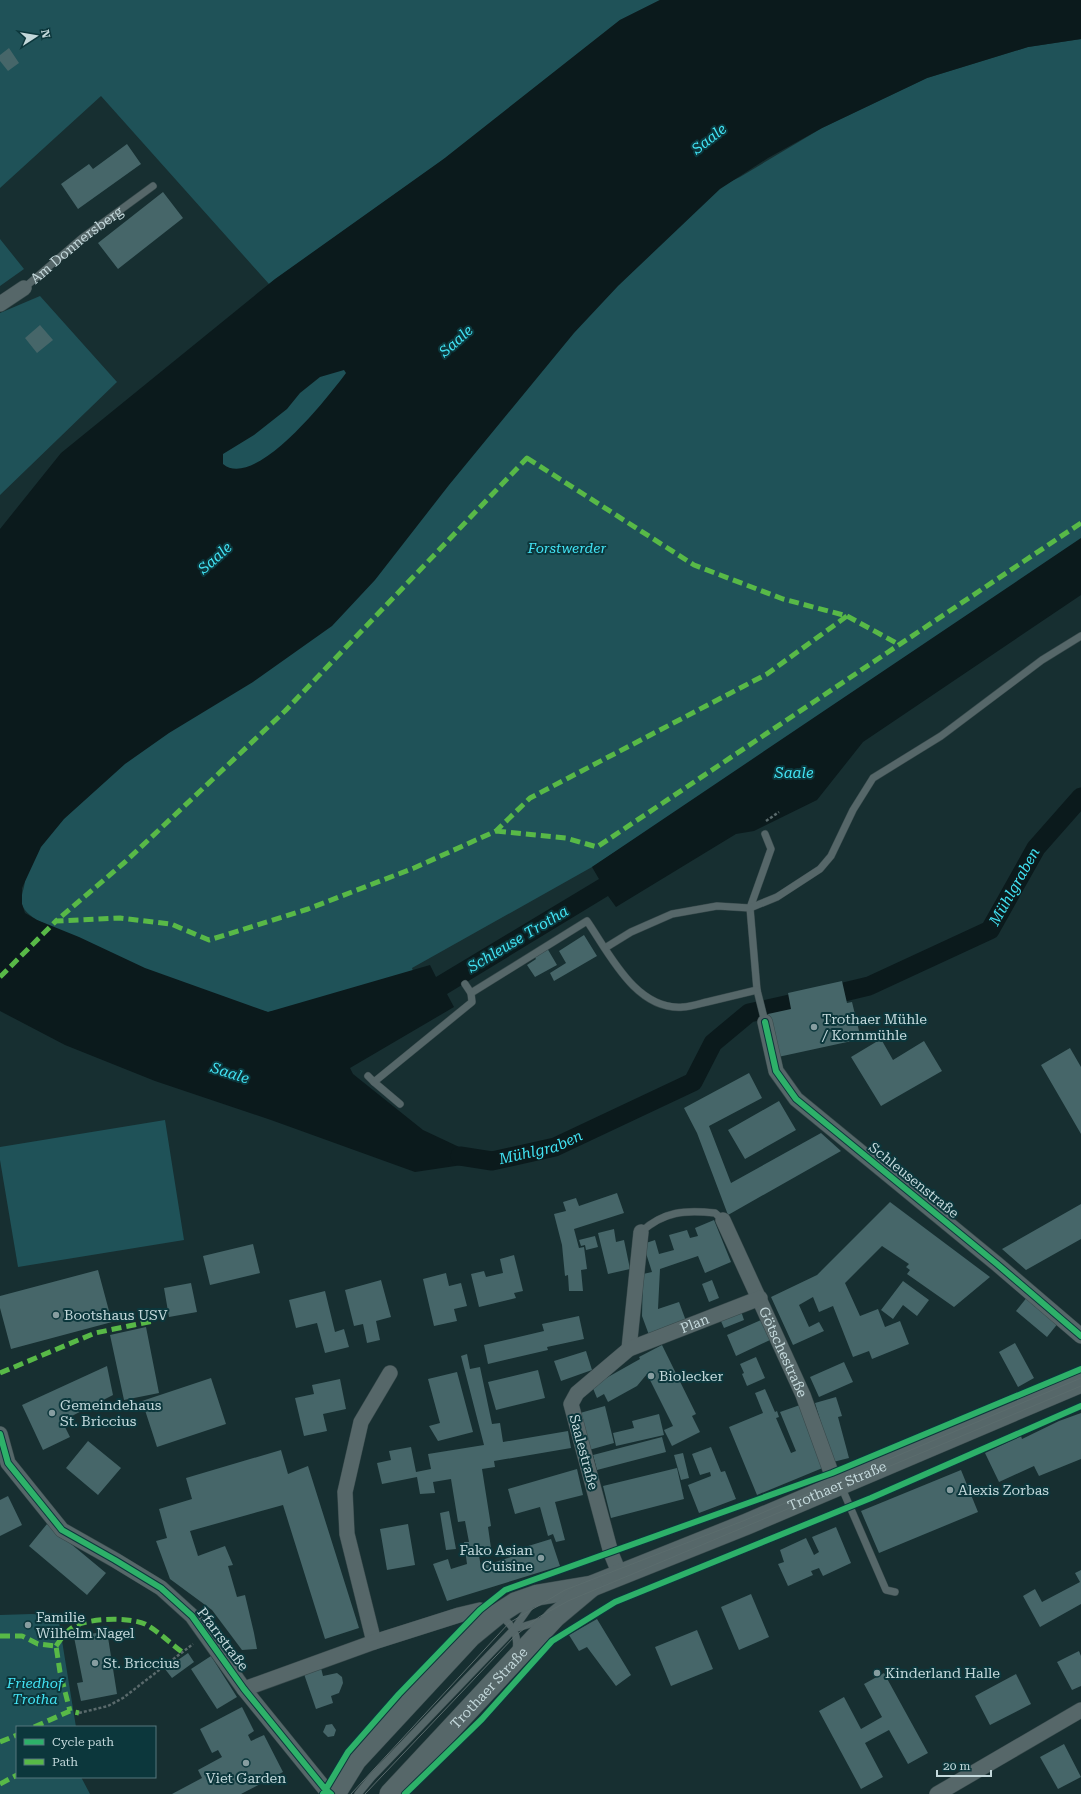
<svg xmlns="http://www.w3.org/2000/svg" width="1081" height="1794" viewBox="0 0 1081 1794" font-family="'Roboto Serif',serif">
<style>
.green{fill:#1f5258}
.water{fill:#0b1a1c;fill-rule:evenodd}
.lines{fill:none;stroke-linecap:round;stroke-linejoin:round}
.canal{stroke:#0b1a1c;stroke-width:19}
.building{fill:#466669}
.lane-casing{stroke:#37494b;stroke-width:8}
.street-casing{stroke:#37494b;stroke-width:16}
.secondary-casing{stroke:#37494b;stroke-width:22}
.path{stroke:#5a6a6c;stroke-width:2.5;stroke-dasharray:3 2;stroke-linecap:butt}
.lane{stroke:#566769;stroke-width:7}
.street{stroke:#566769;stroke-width:15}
.secondary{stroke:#566769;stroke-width:21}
.tram{stroke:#5b6c6d;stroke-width:1}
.quiet{stroke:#58b947;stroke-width:5;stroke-dasharray:10 5;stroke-linecap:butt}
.cycleway-casing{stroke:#0c373c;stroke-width:8}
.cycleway{stroke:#2db169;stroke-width:6}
.poi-dot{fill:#879da0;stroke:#0c373c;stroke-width:1.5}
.labels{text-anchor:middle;stroke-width:4;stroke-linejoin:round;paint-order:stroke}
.street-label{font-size:14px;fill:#c3d8db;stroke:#0c373c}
.park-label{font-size:14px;font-style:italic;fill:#43e3f4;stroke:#0c373c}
.poi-label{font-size:14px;fill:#c3d8db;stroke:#0c373c;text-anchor:start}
.water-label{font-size:15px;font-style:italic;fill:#42e2f3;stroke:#0c373c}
</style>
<rect width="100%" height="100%" fill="#172f31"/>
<path class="green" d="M 0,0 L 660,0 L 620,20 L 440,162 L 269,284 L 101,96 L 0,188 Z
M 1081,39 L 1081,548 L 592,867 L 412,968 L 417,983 L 268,1012 L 190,993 L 37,920 C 9,902 28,894 25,871 L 230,419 L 740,177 L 822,128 L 927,78 L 1028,47 Z
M 0,239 L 24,269 L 0,286 Z
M 40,296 L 117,382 L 0,495 L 0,313 Z
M 165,1120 L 184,1240 L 18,1267 L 0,1160 L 0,1147 Z
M 32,1614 L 58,1616 L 76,1727 L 17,1727 L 17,1777 L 81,1777 L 90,1794 L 0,1794 L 0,1615 Z"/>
<path class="water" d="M 660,0 L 1081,0 L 1081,39 L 1028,47 L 927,78 L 822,128 L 768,158 L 720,189 L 618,286 L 574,333 L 449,485 L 375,580 L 332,626 L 253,682 L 169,733 L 125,764 L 64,819 L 41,847 L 22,888 L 22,904 L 25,913 L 37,920 L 79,937 L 145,968 L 268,1012 L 430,965 L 436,977 L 599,879 L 592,867 L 1081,538 L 1081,595 L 863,742 L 817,800 L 754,831 L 736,834 L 616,907 L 608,896 L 447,994 L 454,1007 L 350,1068 L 353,1074 L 423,1130 L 489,1161 L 415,1172 L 271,1120 L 155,1081 L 65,1045 L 0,1011 L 0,529 L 61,453 L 275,279 L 445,158 L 620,20 ZM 344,370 L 346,373 C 329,396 255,491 223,464 L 223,454 L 254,435 L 287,409 L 300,393 L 320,377 Z"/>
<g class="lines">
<g class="canal">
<path id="s1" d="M 844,992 L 869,986 L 990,930 L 1036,848 L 1081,797"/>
<path id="s2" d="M 460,1156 L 492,1161 L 555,1147 L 693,1082 L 713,1043 L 749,1013 L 790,1004"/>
</g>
</g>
<path class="building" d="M 9,48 L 19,63 L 8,71 L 0,61 L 0,55 Z
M 127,144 L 141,164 L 78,209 L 61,184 L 89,164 L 93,169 Z
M 163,192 L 183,218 L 118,269 L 98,243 Z
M 40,325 L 53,340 L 37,353 L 25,338 Z
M 584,935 L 597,956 L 554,981 L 550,973 L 566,963 L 559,951 Z
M 547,948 L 557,965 L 535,977 L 527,965 L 536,959 L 534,956 Z
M 842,981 L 847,1003 L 852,1002 L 861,1039 L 778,1057 L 768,1014 L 791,1009 L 788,993 Z
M 881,1039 L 893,1060 L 924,1041 L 942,1071 L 881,1106 L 851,1057 Z
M 1070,1048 L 1081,1067 L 1081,1134 L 1041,1065 Z
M 749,1073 L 762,1098 L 709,1126 L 731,1183 L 821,1133 L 841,1151 L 728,1215 L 697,1133 L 684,1108 Z
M 779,1101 L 796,1130 L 745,1159 L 728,1130 Z
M 617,1193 L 624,1213 L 574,1229 L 579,1248 L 584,1247 L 587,1269 L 581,1270 L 583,1291 L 569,1291 L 568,1275 L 565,1276 L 562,1245 L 554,1214 L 566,1211 L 563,1202 L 576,1198 L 579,1206 Z
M 890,1202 L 990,1277 L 954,1307 L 907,1274 L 910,1270 L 906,1267 L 909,1264 L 882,1246 L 845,1283 L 860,1316 L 878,1309 L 885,1327 L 900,1321 L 909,1344 L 872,1359 L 869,1351 L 853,1357 L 833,1306 L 819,1312 L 813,1297 L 799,1305 L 809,1327 L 819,1322 L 824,1331 L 793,1345 L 771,1297 L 817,1275 Z
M 1081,1204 L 1081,1239 L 1026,1270 L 1002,1249 Z
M 714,1220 L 731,1262 L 705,1273 L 698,1256 L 660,1269 L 658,1309 L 679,1302 L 686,1321 L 649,1335 L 642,1316 L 643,1274 L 652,1272 L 643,1244 L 655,1240 L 659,1254 L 674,1250 L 669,1235 L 687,1230 L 690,1238 L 698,1236 L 695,1228 Z
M 614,1229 L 616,1242 L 624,1240 L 630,1269 L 608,1274 L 598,1233 Z
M 595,1236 L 598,1247 L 586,1250 L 585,1245 L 581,1246 L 579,1240 Z
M 253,1244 L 260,1273 L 210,1285 L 203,1256 Z
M 514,1255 L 523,1291 L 514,1293 L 516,1298 L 479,1307 L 471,1274 L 484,1271 L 486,1277 L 503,1273 L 500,1259 Z
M 98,1270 L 112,1322 L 11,1349 L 0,1308 L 0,1296 Z
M 446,1273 L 449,1286 L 461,1283 L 467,1306 L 454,1309 L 457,1321 L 434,1326 L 423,1279 Z
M 381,1280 L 391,1317 L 376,1321 L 380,1340 L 367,1343 L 363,1324 L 354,1326 L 345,1290 Z
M 712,1280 L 719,1298 L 709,1302 L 702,1284 Z
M 903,1281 L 929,1300 L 917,1316 L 903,1305 L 893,1319 L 881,1310 Z
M 191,1283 L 197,1312 L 169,1317 L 164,1288 Z
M 325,1291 L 335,1332 L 344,1329 L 349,1347 L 325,1353 L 317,1323 L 296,1328 L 289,1300 Z
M 1028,1296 L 1059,1322 L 1047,1337 L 1016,1311 Z
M 741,1311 L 744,1320 L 724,1328 L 720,1319 Z
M 579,1316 L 584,1339 L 547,1347 L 548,1350 L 488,1364 L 484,1345 L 544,1331 L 542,1324 Z
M 761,1320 L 770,1340 L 736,1356 L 727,1335 Z
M 146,1327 L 159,1393 L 124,1400 L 110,1335 Z
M 1015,1343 L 1034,1378 L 1018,1387 L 999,1352 Z
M 662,1345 L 696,1414 L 692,1416 L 700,1432 L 672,1446 L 664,1430 L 673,1426 L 647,1374 L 637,1386 L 608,1402 L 604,1394 L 597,1398 L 592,1386 L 640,1359 L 639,1357 Z
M 586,1351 L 592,1370 L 561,1381 L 554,1361 Z
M 467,1354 L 470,1369 L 480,1367 L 492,1424 L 500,1423 L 503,1442 L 568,1431 L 571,1448 L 494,1461 L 495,1467 L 482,1469 L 491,1526 L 488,1527 L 491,1548 L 478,1550 L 481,1567 L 514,1556 L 512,1551 L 551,1539 L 560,1566 L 447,1601 L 433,1564 L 448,1559 L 451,1569 L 467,1564 L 464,1542 L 469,1542 L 465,1521 L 458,1522 L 451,1479 L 433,1482 L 435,1493 L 420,1494 L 417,1477 L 382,1484 L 377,1463 L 391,1460 L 389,1451 L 411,1447 L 416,1472 L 431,1469 L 428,1454 L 484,1445 L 461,1356 Z
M 756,1357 L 765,1378 L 747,1386 L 742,1374 L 744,1373 L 740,1364 Z
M 844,1362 L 853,1382 L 819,1397 L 810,1377 Z
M 107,1366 L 113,1395 L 62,1421 L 70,1437 L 43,1450 L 22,1405 Z
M 538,1370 L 545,1398 L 496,1410 L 488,1382 Z
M 457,1372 L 473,1432 L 438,1441 L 429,1426 L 440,1423 L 428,1379 Z
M 211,1378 L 226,1424 L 157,1447 L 142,1401 Z
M 340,1379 L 346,1409 L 323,1414 L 327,1431 L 304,1436 L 295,1398 L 314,1394 L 312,1385 Z
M 765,1389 L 775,1412 L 777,1411 L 779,1417 L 776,1418 L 791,1453 L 796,1451 L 780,1412 L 800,1405 L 825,1467 L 757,1495 L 729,1427 L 763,1413 L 755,1393 Z
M 836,1397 L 842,1416 L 838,1417 L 849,1458 L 833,1462 L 815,1403 Z
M 605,1406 L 614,1443 L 589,1450 L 580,1413 Z
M 1081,1413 L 1081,1459 L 1039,1476 L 1034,1466 L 999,1482 L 985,1453 L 1021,1436 L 1022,1439 L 1059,1421 Z
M 659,1414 L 664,1435 L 616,1446 L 613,1433 L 634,1428 L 632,1421 Z
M 662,1437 L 666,1452 L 597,1470 L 593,1455 Z
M 88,1441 L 121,1468 L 98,1495 L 66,1468 Z
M 711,1447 L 721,1472 L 725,1471 L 736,1499 L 699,1513 L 688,1485 L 711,1476 L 710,1472 L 700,1475 L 692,1454 Z
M 281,1450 L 288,1474 L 308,1466 L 359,1628 L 325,1639 L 283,1505 L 190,1531 L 198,1556 L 225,1546 L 233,1565 L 228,1566 L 237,1597 L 245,1595 L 254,1633 L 257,1649 L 242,1650 L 212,1610 L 170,1579 L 156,1541 L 167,1538 L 159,1509 L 192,1499 L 186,1478 Z
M 683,1453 L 689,1478 L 681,1480 L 674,1455 Z
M 677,1468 L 684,1499 L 611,1518 L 603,1486 Z
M 577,1469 L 583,1495 L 555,1502 L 565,1540 L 556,1542 L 553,1534 L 548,1536 L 540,1507 L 515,1514 L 508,1489 Z
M 961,1470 L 978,1512 L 879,1553 L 861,1511 Z
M 8,1496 L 22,1525 L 0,1536 L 0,1500 Z
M 449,1511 L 456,1549 L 446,1550 L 440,1513 Z
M 47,1524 L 106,1573 L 87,1595 L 29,1546 Z
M 408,1524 L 415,1565 L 387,1570 L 380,1529 Z
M 836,1527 L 851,1563 L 823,1576 L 819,1568 L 811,1571 L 813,1575 L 788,1586 L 778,1564 L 784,1562 L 780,1550 L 806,1538 L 814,1555 L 819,1552 L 812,1537 Z
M 1081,1570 L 1081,1604 L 1040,1627 L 1023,1596 L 1035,1589 L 1042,1602 L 1080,1582 L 1075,1573 Z
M 751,1594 L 769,1637 L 739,1650 L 721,1607 Z
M 597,1619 L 631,1675 L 616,1686 L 587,1647 L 579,1651 L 569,1635 Z
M 697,1630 L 713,1669 L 671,1686 L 655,1647 Z
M 107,1631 L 117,1694 L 81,1701 L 77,1683 L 83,1682 L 74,1637 Z
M 1079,1651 L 1081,1656 L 1081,1686 L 1072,1690 L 1057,1662 Z
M 188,1653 L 194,1662 L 172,1678 L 165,1669 Z
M 211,1656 L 237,1697 L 217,1709 L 191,1669 Z
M 321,1668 L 323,1676 L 337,1673 L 342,1677 L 343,1683 L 339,1693 L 331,1696 L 333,1703 L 316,1709 L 304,1674 Z
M 884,1673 L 928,1753 L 908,1764 L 889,1730 L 865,1743 L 883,1777 L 861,1789 L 819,1711 L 844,1697 L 861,1729 L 882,1717 L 864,1684 Z
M 1016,1674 L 1031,1704 L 990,1725 L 975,1696 Z
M 242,1707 L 254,1731 L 248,1735 L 251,1741 L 264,1735 L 283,1772 L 241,1794 L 172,1794 L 202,1778 L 198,1770 L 222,1757 L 218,1750 L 212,1753 L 200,1729 Z
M 332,1724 L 336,1730 L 334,1736 L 328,1737 L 323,1732 L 326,1725 Z
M 1064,1744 L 1081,1777 L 1058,1789 L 1040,1757 Z"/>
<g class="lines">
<g class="lane-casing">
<g id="lane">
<path id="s3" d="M 24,288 L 82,238 L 153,186"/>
<path d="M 765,834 L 771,849 L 750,908 L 757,990 L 765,1022"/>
<path d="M 605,948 L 631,932 L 672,914 L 717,906 L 750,908 L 777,897 L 820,869 L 831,856 L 853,810 L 873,778 L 941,736 L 1042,660 L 1081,636"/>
<path d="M 465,984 L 471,993"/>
<path d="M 368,1076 L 374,1082"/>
<path d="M 400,1104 L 374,1082 L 472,1002 L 471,993 L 587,921 C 609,953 636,1011 683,1007 C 690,1007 699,1004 707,1002 C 724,998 740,994 757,990"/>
<path d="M 641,1232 C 664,1211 685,1210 715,1213 L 723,1220"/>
<path d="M 841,1486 L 886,1590 L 895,1592"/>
<path d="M 500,1615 C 512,1625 519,1634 516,1650"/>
<path d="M 514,1629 L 544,1620"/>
<path d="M 358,1794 L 372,1777 L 514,1629 L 533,1602"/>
</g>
</g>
<g class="street-casing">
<g id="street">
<path d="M 0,304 L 24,288"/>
<path d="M 765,1022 L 776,1071 L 796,1099 L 997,1264 L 1081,1336"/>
<path id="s4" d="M 723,1220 L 803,1395 L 836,1486"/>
<path d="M 629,1349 L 641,1232"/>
<path d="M 0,1434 L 8,1463 L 62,1530 L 115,1560 L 161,1588 L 192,1616 L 244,1689 L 325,1789 L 331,1794"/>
<path id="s5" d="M 620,1575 L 611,1553 L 571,1404 L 577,1393 L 629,1349 L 760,1298"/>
<path d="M 374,1642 L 347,1534 L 345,1492 L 361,1422 L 390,1373"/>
<path d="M 244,1689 L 374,1642 L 459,1615 L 480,1610 L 498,1614"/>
<path d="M 937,1794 L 1081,1710"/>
</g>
</g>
<g class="secondary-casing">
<g id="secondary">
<path id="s6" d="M 335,1794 L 356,1760 L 470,1637 L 498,1614 L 515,1603 L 538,1595 L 592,1586 L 747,1524 L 1081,1382"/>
<path id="s7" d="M 390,1794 L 555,1617 L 592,1586"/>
</g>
</g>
<path class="path" d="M 766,821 L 779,812
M 79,1713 L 108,1706 L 123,1698 L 193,1644"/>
<use href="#lane" class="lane"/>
<use href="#street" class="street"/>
<use href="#secondary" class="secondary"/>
<path class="tram" d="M 351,1794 L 509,1623 L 565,1590 L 743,1521 L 1081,1378
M 365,1794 L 515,1636 L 539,1617 L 568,1601 L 1081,1386"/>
<path class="quiet" d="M 527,458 L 694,565 L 783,599 L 847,616 L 767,674 L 530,798 L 496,831 L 414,868 L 308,909 L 209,940 L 171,924 L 120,918 L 56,921 L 125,862 L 285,711 Z
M 847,616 L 900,645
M 496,831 L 566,838 L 597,847 L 1081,523
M 0,977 L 56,921
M 0,1373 L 95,1333 L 153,1321
M 0,1636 L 22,1636 L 38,1644 L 56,1646 L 60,1672 L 70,1711
M 56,1646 C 61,1639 67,1630 75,1626 C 90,1618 129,1617 145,1624 C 158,1631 170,1643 182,1652
M 34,1727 L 70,1711 L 79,1713
M 0,1742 L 17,1735
M 0,1784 L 17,1775"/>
<g class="cycleway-casing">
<path id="cycleway" d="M 765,1022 L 776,1071 L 796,1099 L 997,1264 L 1081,1336
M 0,1434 L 8,1463 L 62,1530 L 115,1560 L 161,1588 L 192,1616 L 244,1689 L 325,1789 L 331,1794
M 323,1794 L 348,1752 L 399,1694 L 480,1610 L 505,1590 L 832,1473 L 1081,1369
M 405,1794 L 482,1719 L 552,1641 L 615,1602 L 871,1498 L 1081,1406"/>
</g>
<use href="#cycleway" class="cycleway"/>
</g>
<g class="poi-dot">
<circle cx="814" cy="1027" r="4"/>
<circle cx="56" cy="1315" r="4"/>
<circle cx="651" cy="1376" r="4"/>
<circle cx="52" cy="1413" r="4"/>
<circle cx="950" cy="1490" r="4"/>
<circle cx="541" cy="1558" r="4"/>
<circle cx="28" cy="1625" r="4"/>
<circle cx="95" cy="1663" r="4"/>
<circle cx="877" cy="1673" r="4"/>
<circle cx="246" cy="1763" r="4"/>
</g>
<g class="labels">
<g class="street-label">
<text dy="5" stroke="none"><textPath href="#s3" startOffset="68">Am Donnersberg</textPath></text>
<text transform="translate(914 1180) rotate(39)" y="5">Schleusenstraße</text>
<text dy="5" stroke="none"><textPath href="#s5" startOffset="329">Plan</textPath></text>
<text dy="5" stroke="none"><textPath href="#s4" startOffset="145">Götschestraße</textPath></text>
<text transform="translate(584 1452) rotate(75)" y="5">Saalestraße</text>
<text dy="5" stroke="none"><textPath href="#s6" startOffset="608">Trothaer Straße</textPath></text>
<text transform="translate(223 1639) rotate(53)" y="5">Pfarrstraße</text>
<text dy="5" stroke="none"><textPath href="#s7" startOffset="145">Trothaer Straße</textPath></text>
</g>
<g class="park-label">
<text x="567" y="553">Forstwerder</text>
<text x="35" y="1688">Friedhof<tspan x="35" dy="16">Trotha</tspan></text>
</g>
<g class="poi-label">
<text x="822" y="1024">Trothaer Mühle<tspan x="822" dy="16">/ Kornmühle</tspan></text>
<text x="64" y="1320">Bootshaus USV</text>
<text x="659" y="1381">Biolecker</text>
<text x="60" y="1410">Gemeindehaus<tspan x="60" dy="16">St. Briccius</tspan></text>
<text x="958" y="1495">Alexis Zorbas</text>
<text x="533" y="1555" text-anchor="end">Fako Asian<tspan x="533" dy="16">Cuisine</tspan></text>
<text x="36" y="1622">Familie<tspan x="36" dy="16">Wilhelm Nagel</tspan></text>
<text x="103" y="1668">St. Briccius</text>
<text x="885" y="1678">Kinderland Halle</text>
<text x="246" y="1783" text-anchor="middle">Viet Garden</text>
</g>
<g class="water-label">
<text transform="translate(709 139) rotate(-38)" y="5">Saale</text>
<text transform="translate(456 341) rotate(-42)" y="5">Saale</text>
<text transform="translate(215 558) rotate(-42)" y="5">Saale</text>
<text x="794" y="778">Saale</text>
<text dy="5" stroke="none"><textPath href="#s1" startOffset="209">Mühlgraben</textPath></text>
<text transform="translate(518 939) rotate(-31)" y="5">Schleuse Trotha</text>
<text transform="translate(230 1073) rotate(18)" y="5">Saale</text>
<text dy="5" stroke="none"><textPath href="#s2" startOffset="83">Mühlgraben</textPath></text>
</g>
</g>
<rect x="16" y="1726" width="140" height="52" fill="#0c373c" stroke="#55777c"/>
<rect x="24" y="1739" width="20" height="6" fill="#2db169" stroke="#55777c"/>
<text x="52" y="1746" font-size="12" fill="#c3d8db">Cycle path</text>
<rect x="24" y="1759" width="20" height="6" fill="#58b947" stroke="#55777c"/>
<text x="52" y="1766" font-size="12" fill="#c3d8db">Path</text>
<g transform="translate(36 36) rotate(78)" stroke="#0c373c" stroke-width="3" paint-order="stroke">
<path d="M0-3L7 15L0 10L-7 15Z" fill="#c3d8db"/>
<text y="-6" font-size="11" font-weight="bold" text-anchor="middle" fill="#c3d8db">N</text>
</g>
<path d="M937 1770v6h54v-6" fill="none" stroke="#c3d8db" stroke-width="2"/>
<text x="943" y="1770" font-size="12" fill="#c3d8db" stroke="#0c373c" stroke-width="3" paint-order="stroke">20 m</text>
</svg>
